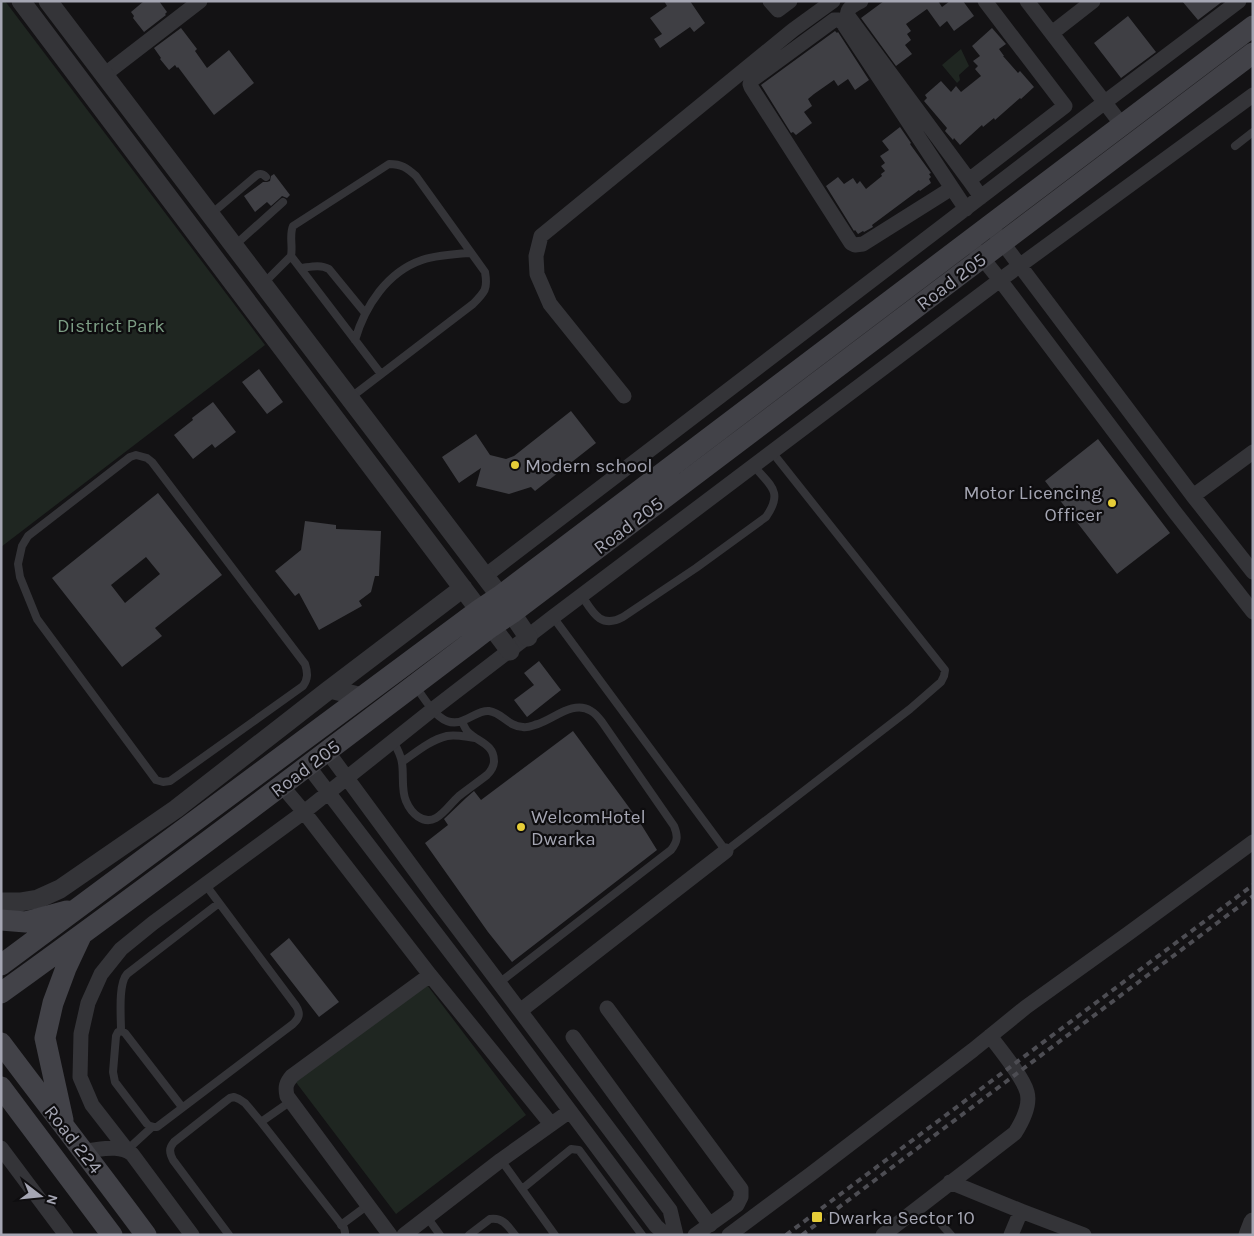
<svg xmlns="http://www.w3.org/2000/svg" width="1254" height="1236" viewBox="0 0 1254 1236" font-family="Karla,sans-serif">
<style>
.green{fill:#1f2621}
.building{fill:#3f3f44;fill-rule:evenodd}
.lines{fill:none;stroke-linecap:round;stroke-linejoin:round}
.service{stroke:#343438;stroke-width:8}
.minor{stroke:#343438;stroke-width:15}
.tertiary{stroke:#343438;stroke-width:19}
.secondary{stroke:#424248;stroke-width:21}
.rail{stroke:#4d4d53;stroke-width:4;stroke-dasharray:6 5;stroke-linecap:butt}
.poi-dot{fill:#e6cd38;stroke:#0e0d0f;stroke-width:2}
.labels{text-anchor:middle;stroke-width:4.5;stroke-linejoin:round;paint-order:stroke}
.street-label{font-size:19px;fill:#a5a6b3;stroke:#0e0d0f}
.park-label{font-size:19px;fill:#7d9e85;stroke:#0e0d0f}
.poi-label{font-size:19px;fill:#a5a6b3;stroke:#0e0d0f;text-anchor:start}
</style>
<rect width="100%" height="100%" fill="#131214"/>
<path class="green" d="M 1,1 L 5,1 L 265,345 L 1,547 Z
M 961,49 L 969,66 L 959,75 L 960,80 L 957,83 L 942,65 Z
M 424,981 L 526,1115 L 396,1214 L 295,1081 Z"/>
<path class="building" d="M 144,1 L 159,1 L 167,12 L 165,14 L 166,15 L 144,32 L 133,18 L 134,16 L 131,12 Z
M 664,1 L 690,1 L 705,23 L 694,32 L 690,27 L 660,48 L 654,39 L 662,34 L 650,18 L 667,6 Z
M 884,1 L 938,1 L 942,7 L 950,1 L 963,1 L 974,16 L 954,31 L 947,21 L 940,27 L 927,9 L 906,24 L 911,31 L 907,34 L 911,40 L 905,45 L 912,54 L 896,66 L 861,18 Z
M 1182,1 L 1223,1 L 1198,20 Z
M 1128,16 L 1156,52 L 1121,78 L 1094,43 Z
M 181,28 L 197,49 L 195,51 L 207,68 L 229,50 L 254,83 L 214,115 L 178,67 L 177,68 L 175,65 L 169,70 L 160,59 L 161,58 L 154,48 Z
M 992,28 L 1006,44 L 999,49 L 1004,56 L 1003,56 L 1018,73 L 1020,71 L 1034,87 L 1021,99 L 1020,98 L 995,120 L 994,118 L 983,127 L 982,125 L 960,145 L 954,138 L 953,140 L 945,131 L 947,128 L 924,101 L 927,98 L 925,95 L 941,81 L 951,92 L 956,86 L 961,92 L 981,76 L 975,69 L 978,66 L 973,61 L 980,56 L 972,46 Z
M 835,31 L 837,33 L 838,32 L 869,80 L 855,90 L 848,79 L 838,86 L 834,80 L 814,94 L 808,99 L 812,106 L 804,112 L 812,123 L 796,135 L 793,132 L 791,133 L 761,85 Z
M 900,127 L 911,143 L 910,144 L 931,173 L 929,174 L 931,177 L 929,179 L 931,183 L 920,191 L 919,190 L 872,225 L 873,227 L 864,232 L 863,231 L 858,234 L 855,230 L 854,231 L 826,186 L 838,177 L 844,184 L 853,178 L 857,184 L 860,181 L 866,189 L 882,176 L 881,174 L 885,171 L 881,166 L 885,163 L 880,156 L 889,150 L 882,141 Z
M 274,174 L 290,195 L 287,198 L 282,196 L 280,198 L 271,206 L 267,202 L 255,212 L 244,196 L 263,182 L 267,182 L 270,181 L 271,176 Z
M 259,369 L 283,402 L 267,414 L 242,382 Z
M 213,402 L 236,432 L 215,448 L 212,444 L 193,459 L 174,435 L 193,420 L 192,418 Z
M 571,411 L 596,443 L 535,491 L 531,487 L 509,494 L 476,486 L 481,468 L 459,483 L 442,457 L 476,434 L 490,455 L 506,459 L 514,456 Z
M 1098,439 L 1170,533 L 1117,574 L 1045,481 Z
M 158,493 L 222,575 L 155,628 L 162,636 L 122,667 L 52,578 ZM 146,557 L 160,574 L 125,603 L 111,585 Z
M 305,521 L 336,525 L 336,529 L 381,531 L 379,576 L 375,576 L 371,592 L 359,601 L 362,606 L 319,630 L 299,593 L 295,596 L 275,571 L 301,550 Z
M 539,661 L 561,690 L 527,717 L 514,700 L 534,685 L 524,673 Z
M 573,731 L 639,821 L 657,850 L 512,962 L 488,932 L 425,843 L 448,825 L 444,819 L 466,798 L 474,791 L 481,800 Z
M 289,938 L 339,1002 L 319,1017 L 270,954 Z"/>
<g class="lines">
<path class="service" d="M 1235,146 L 1253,132
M 210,215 L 257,175 C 261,173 263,174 266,177
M 234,246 L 283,202
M 291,256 L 381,374
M 301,268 C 310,267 320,264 329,269 L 365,313
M 263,284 L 291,256 C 293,246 289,235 293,226 L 389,164 C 402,164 407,168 416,176 L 485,272 C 488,289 485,292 473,304 L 350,398
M 355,340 C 365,306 387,272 422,260 C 437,255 455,254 471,253
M 136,455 L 147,458 L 152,462 L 305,664 C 308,673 308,679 303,686 L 170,781 L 163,782 L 156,780 L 37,619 L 20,577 L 18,564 L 22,546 L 28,536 L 130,457 Z
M 582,596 C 593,613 601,629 623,617 L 696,568 L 766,517 C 784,491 770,486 754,466
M 553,617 L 726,851 L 910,709 L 941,682 L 944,676 L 945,670 L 772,452
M 416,687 C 427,702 442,731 464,720 C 473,717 480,710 489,711 C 503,713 507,726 523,727 C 529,728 533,725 538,724 C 555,718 574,700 591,711 C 595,713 599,718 602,722 L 674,826 C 678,836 678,841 671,850 L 499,983
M 393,741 C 397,748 401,755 402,763 C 404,775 401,790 406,801 C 411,813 423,825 436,818 C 445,813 451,803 459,796 C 468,789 478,782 487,775 C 491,771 494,767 494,761 C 494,744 478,742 468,732 C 465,729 464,726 462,721
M 402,762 C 415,753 430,740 447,736 C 456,734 466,737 475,738
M 121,1031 C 121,1016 118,984 127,974 L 219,903
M 182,1107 L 125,1033 L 121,1031 L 118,1032 L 116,1036 L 113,1072 L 115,1082 L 147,1124 C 150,1127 153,1127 157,1127 L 293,1024 C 299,1018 301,1014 296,1006 L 205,884
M 261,1122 L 291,1101
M 127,1150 L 152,1127
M 501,1160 L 555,1235
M 522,1189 L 571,1149 L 579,1150 L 642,1235
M 427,1217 L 440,1235
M 341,1225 L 368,1205
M 942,1225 L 951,1235
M 229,1235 L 173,1160 C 169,1152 169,1148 174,1142 L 226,1101 L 230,1098 L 234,1097 L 239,1099 L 245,1103 L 261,1122 L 344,1228 L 345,1232 L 345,1235
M 469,1235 L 490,1219 C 503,1217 508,1226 515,1235"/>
<path class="minor" d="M 770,1 L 778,10 L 790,1
M 861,1 C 854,5 846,8 848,16 L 969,180
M 1027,1 L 1122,125
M 1052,33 L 1093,1
M 104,75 L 200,1
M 952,188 L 863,244 L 855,245 L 851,243 L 751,87 L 750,84 L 752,80 L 834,20 L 839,20 L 843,23 L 952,188 L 966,209
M 981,197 L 969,180 L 1065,106 L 985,1
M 996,234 L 1193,496 L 1253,572
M 976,250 L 1000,280 L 1174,511 L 1253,612
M 624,396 L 550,304 L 537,274 L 536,256 L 541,236 L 793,30 L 833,1
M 1193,496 L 1253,452
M 485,576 L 1105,102 L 1239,1
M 327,751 L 438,902 L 670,1210 L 676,1235
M 308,766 L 490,1004 L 656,1226 L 666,1235
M 282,786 L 304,812 L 430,975 L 551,1124
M 607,1008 L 741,1189 L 741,1197 L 737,1205 L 695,1235
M 520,1011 L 726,851
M 573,1037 L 710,1225
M 1,1148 L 66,1235
M 127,1150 L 92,1105 L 80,1077 L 81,1034 L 88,1003 L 101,974 L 121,949 L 153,923 L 304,812 L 432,710 L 553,617 L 1000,280 L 1253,95
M 84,1151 C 100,1150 119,1144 132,1154 L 192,1235
M 950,1182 L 1021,1211 L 1084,1235
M 390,1235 L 287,1096 C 285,1087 286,1083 292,1076 L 430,975
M 404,1235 L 501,1160 L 570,1111
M 729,1235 L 811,1174 L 973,1050 L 1026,1007 L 1129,933 L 1253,842
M 883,1235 L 1015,1133 C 1022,1122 1031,1106 1027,1092 C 1023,1077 1000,1049 990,1036
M 1011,1235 L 1021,1211"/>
<path class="tertiary" d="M 21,1 L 510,651
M 48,1 L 500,596 L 528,637
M 330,689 L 463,588
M 1,902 L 20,902 L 38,899 L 60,889 L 176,809 L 330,689 L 362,697
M 1248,1235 L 1253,1222"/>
<path class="secondary" d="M 1,920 L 26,922 L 67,911
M 1,965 L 479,610 L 500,596 L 1253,26
M 1,993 C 166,874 329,750 491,627 L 512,613 L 1253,53
M 1,1043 C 49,1107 98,1170 146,1235
M 1,1087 L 112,1235
M 63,1120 L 45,1038 L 53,1003 L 66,968 L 81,936"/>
<path class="rail" d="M 786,1235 L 1253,885
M 802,1235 L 1253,896"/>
</g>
<g class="poi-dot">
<circle cx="515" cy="465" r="5"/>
<circle cx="1112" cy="503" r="5"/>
<circle cx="521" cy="827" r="5"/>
<rect x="811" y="1211" width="12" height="12" rx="2.5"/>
</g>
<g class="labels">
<g class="street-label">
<text transform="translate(951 281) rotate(-37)" y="7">Road 205</text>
<text transform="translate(628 525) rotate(-37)" y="7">Road 205</text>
<text transform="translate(305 768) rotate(-37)" y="7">Road 205</text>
<text transform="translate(74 1139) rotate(52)" y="7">Road 224</text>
</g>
<g class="park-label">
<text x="111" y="332">District Park</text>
</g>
<g class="poi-label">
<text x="525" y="472">Modern school</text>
<text x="1102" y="499" text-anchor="end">Motor Licencing<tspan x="1102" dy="22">Officer</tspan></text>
<text x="531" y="823">WelcomHotel<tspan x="531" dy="22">Dwarka</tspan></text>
<text x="828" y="1224">Dwarka Sector 10</text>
</g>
</g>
<rect width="1254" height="1236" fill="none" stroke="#a5a6b3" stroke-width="5"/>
<g transform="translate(40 1196) rotate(106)" stroke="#0e0d0f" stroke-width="4" paint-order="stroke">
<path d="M0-4L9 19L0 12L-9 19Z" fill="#a5a6b3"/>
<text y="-8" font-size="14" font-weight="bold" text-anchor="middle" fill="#a5a6b3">N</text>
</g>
</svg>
